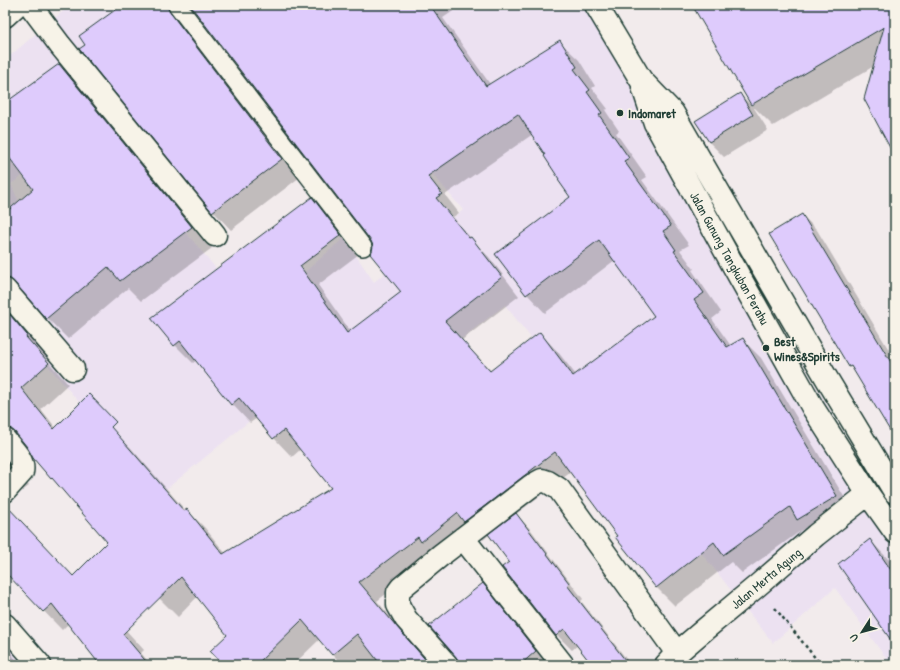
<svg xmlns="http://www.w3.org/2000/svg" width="900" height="670" viewBox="0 0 900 670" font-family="'Patrick Hand',sans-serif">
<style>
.built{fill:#ece1f1}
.shadow{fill:#0003;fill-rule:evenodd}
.building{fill:#decbfc;stroke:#1f3d34;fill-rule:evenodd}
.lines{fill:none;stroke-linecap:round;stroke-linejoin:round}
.lane-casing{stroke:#1f3d34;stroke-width:20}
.street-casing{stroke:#1f3d34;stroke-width:25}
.secondary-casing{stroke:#1f3d34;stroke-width:25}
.path{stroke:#1f3d34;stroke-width:2.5;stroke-dasharray:3 3;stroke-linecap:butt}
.lane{stroke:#f7f3e8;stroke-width:17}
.street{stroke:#f7f3e8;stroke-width:22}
.secondary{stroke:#f7f3e8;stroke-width:22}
.poi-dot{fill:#1f3d34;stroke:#f7f3e8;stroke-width:1.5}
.labels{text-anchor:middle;stroke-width:3.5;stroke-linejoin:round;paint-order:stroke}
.poi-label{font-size:13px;font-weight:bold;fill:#1f3d34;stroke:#f7f3e8;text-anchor:start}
.street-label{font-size:13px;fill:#1f3d34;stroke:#f7f3e8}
</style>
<rect width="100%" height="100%" fill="#f2ebec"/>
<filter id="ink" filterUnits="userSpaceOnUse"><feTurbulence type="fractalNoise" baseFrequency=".025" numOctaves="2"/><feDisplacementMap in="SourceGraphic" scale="8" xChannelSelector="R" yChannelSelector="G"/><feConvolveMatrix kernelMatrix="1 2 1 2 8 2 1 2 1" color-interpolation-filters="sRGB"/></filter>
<g filter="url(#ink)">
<path class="built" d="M 72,5 L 154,5 L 192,50 L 11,184 L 36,241 L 126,161 L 255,315 L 344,238 L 374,282 L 463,210 L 332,55 L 298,5 L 599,5 L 701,192 L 895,521 L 895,665 L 891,665 L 835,588 L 773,643 L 505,305 L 349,425 L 307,374 L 159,495 L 5,316 L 5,60 L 62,12 Z
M 5,619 L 41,665 L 5,665 Z"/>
<path class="shadow" d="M 123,5 L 462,5 L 443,18 L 490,84 L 560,42 L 579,60 L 595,86 L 592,88 L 608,109 L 605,110 L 619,131 L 616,133 L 647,177 L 642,180 L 689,245 L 680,250 L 694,269 L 692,270 L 721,312 L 712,319 L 731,346 L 742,339 L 761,358 L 855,515 L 817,538 L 806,527 L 742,573 L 731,562 L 675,606 L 656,587 L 571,472 L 516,514 L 531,530 L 583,599 L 581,601 L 631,665 L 594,665 L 578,645 L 572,650 L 557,635 L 510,562 L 490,534 L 483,540 L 475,532 L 436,555 L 377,601 L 431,665 L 339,665 L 341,664 L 320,639 L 293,665 L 224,665 L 228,635 L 198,596 L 178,617 L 159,598 L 108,542 L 112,430 L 131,448 L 186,511 L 187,510 L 205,528 L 226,554 L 333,488 L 301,449 L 292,457 L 274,438 L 257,418 L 250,423 L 232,404 L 197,360 L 193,363 L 175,345 L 312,199 L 331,217 L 359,254 L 318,285 L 351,332 L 402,292 L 374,246 L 372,240 L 197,14 L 194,13 L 190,15 L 300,177 L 231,230 L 213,211 L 86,45 ZM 533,134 L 571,197 L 527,294 L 545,313 L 615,260 L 656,317 L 576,375 L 558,352 L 540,333 L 491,371 L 462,340 L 519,296 L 489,257 L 474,242 L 453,217 L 459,213 L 445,195 Z
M 693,5 L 895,5 L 895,147 L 874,66 L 773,126 L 755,108 L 754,108 L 768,130 L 724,157 L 709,142 L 740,94 L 752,106 Z
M 59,65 L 79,85 L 212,248 L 141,301 L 128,288 L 68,339 L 47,318 L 30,298 L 24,298 L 13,314 L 16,319 L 47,356 L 45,358 L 68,384 L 41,409 L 75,452 L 24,448 L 16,470 L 29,486 L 5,503 L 5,104 Z
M 802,215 L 817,230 L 895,360 L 895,434 L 857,373 L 850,366 Z
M 5,531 L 74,577 L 93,594 L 144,650 L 141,653 L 151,665 L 101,665 L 68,624 L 62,630 L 5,571 Z
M 870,540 L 891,562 L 895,567 L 895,644 Z
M 482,584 L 501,603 L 550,665 L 460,665 Z
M 5,645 L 20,665 L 5,665 Z"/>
<path class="building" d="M 122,5 L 167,5 L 169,11 L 282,159 L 212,212 L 79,49 L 85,45 L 79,36 Z
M 190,5 L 430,5 L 486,86 L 560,40 L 577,67 L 574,69 L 590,90 L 587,92 L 602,113 L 599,115 L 629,158 L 624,161 L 671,226 L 663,231 L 676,250 L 674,251 L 704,293 L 694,300 L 727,347 L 743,338 L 837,496 L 797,520 L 790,507 L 723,555 L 714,542 L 656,588 L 615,537 L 617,536 L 555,452 L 464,522 L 457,513 L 421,542 L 418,537 L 359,582 L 397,627 L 430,665 L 381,665 L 357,634 L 332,655 L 302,620 L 256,665 L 223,665 L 210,651 L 227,635 L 181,577 L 123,634 L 149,665 L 100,665 L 52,604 L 43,612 L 5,572 L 5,504 L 73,576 L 107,542 L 52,478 L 51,479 L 33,458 L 27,447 L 15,432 L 10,428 L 8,428 L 5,425 L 5,309 L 27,335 L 26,337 L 49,363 L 21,388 L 54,429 L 89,394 L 116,422 L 111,427 L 184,511 L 187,509 L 223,554 L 331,488 L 284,430 L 273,439 L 239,398 L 231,405 L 180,341 L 174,346 L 151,318 L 312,197 L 341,235 L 300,266 L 347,333 L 401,292 L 370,254 L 372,251 L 373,246 L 371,241 ZM 518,114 L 545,155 L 544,156 L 559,179 L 558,180 L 570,197 L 495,254 L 526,295 L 599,240 L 654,316 L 573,376 L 540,332 L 490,371 L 445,321 L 502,277 L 471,237 L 469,238 L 436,198 L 442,194 L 428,176 Z
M 692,5 L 895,5 L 895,157 L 864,99 L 884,27 L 751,105 Z
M 59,64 L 192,227 L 120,281 L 108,267 L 46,319 L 14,282 L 9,278 L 5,278 L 5,213 L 33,189 L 5,152 L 5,103 Z
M 740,93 L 753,115 L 709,142 L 695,121 Z
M 802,214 L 895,369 L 895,439 L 851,366 L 849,367 L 769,234 Z
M 516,513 L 569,583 L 567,585 L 629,665 L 592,665 L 564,629 L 556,636 L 502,567 L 509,562 L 488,534 Z
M 870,539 L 895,576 L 895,646 L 838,564 Z
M 483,583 L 536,651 L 520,665 L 459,665 L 459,662 L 456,657 L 429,626 Z"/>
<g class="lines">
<g class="lane-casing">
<path id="lane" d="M 177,5 L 363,247"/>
</g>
<g class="street-casing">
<path id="street" d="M 30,5 L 60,45 L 215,235
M 5,290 L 73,369
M 5,440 C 12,449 25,460 22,472 L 5,491
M 463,538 L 563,665
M 5,625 L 40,665
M 447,665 L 406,619 L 398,605 L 398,592 L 401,588 L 441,555 L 531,486 L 542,480 L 548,482 L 559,489 L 677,653"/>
</g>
<g class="secondary-casing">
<path id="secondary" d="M 596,5 L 641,80 L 673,113 L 827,379 L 895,492
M 5,16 L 17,5
M 643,87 L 655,123 L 739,276 L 813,408 L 868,494 L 895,532
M 666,665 L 677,653 L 704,630 L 757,586 L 816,535 L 868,494"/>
</g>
<path class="path" d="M 775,608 L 821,665"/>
<use href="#lane" class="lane"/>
<use href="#street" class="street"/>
<use href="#secondary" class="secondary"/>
</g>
</g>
<g class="poi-dot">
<circle cx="620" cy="113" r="4"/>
<circle cx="766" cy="348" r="4"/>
</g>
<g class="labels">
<g class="poi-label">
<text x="628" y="118">Indomaret</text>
<text x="774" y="346">Best<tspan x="774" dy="15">Wines&amp;Spirits</tspan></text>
</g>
<g class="street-label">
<text transform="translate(730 258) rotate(61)" y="5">Jalan Gunung Tangkuban Perahu</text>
<text transform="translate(766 578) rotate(-40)" y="5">Jalan Merta Agung</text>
</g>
</g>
<rect width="900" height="670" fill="none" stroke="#f7f3e8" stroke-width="20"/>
<rect x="10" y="10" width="880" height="650" fill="none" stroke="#1f3d34" stroke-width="1.5" filter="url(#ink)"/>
<g transform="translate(862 632) rotate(234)" stroke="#f7f3e8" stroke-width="3" paint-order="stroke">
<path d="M0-3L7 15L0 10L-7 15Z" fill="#1f3d34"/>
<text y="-6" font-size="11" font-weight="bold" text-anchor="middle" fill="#1f3d34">U</text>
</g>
</svg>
